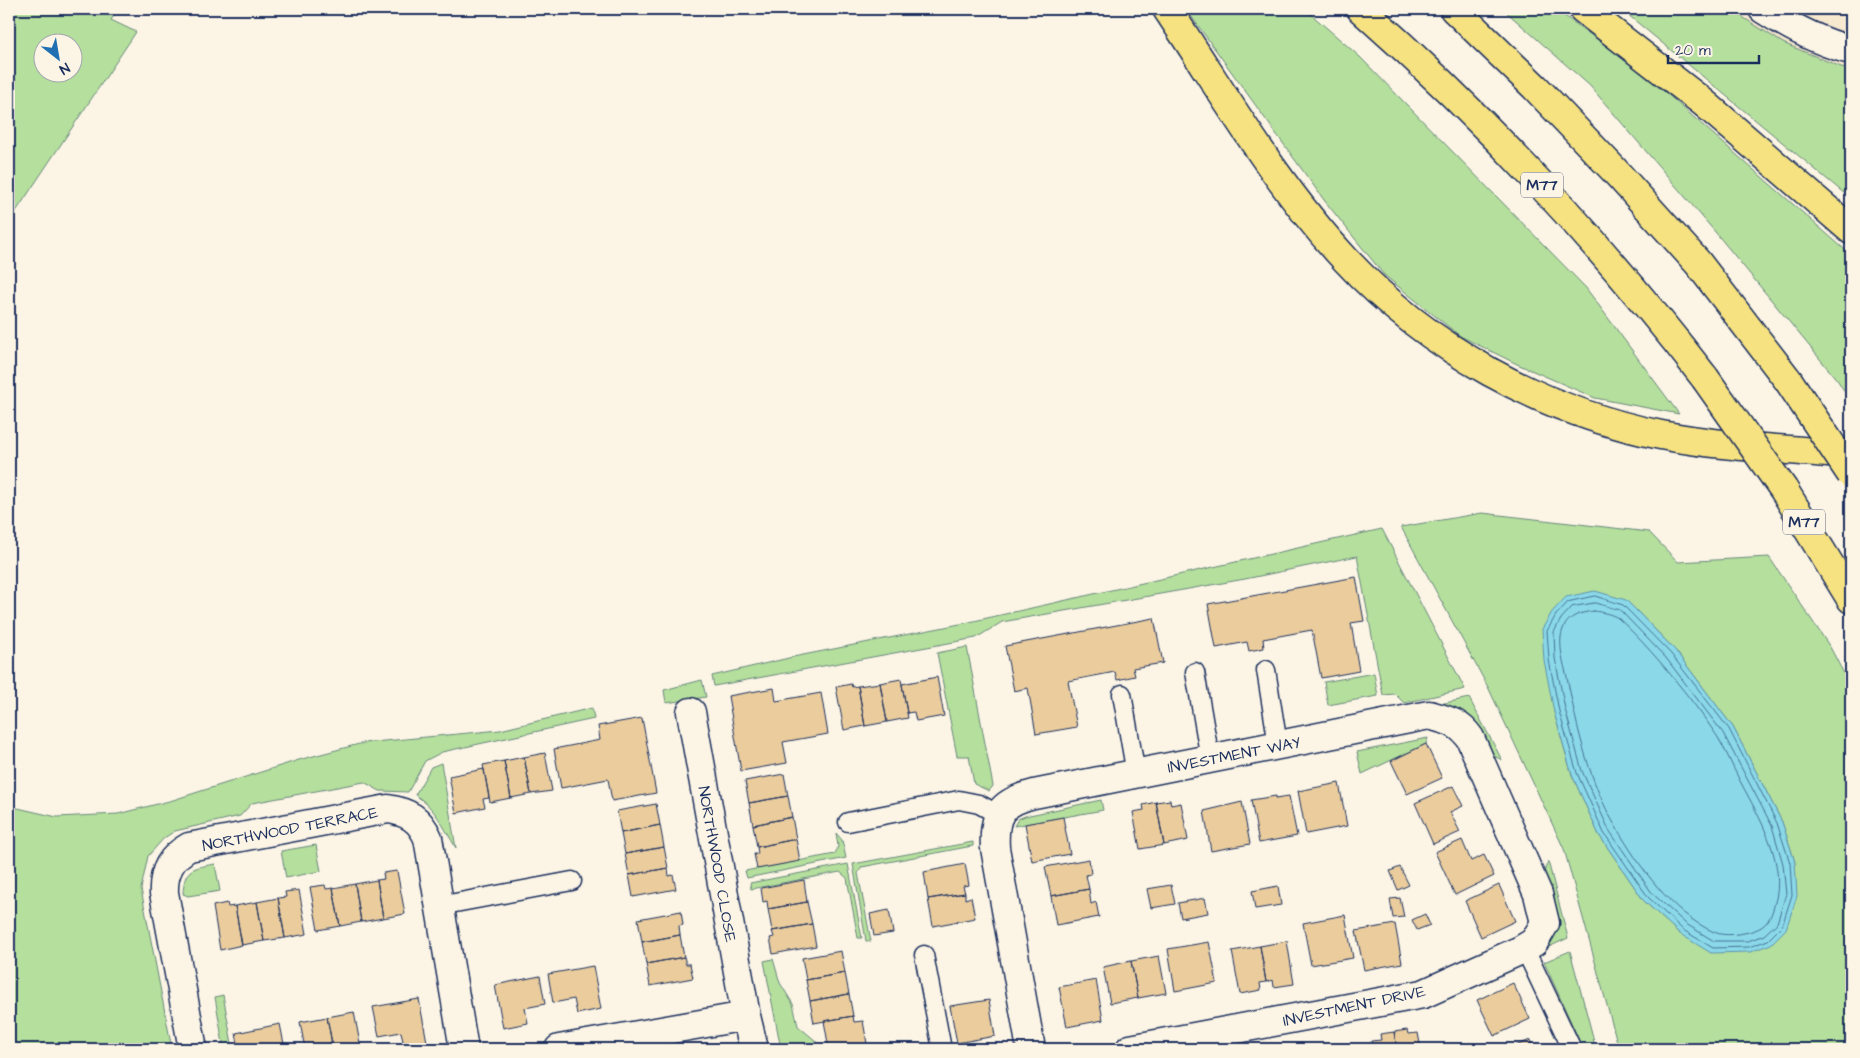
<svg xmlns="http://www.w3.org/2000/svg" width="1860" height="1058" viewBox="0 0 1860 1058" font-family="'Architects Daughter',sans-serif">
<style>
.built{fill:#f7e9cf}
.green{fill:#b5df9c;stroke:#68877d;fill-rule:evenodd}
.water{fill:#8ad8e8;stroke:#5e94b1}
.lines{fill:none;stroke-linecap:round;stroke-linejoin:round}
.shore{stroke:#477395;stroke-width:1}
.building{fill:#eacc9d;stroke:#1b2f5e}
.lane-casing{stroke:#1b2f5e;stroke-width:21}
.street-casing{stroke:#1b2f5e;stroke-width:31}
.secondary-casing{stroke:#1b2f5e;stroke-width:31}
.highway-casing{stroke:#1b2f5e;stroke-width:31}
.lane{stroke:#fcf5e5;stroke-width:18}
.street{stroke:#fcf5e5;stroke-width:28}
.secondary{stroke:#fcf5e5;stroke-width:28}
.highway{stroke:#f7e281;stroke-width:28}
.highway-bridge-casing{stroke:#1b2f5e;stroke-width:31;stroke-linecap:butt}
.highway-bridge{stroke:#f7e281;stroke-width:28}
.labels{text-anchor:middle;stroke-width:4;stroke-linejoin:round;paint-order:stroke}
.shield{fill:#fcf5e5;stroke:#5e6a86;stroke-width:1}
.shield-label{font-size:15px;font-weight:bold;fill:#1b2f5e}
.street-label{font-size:16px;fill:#1b2f5e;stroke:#fcf5e5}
</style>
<rect width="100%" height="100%" fill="#fcf5e5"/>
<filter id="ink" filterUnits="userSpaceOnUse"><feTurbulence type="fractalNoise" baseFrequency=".02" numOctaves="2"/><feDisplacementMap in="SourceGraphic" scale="10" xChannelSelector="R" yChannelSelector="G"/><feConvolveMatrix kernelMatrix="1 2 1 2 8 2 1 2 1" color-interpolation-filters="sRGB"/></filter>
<g filter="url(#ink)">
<path class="built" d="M 1730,9 L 1851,9 L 1851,71 L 1783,43 Z"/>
<path class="green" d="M 9,9 L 118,9 L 111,20 L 136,32 L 9,222 ZM 42,42 L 72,42 L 72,72 L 42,72 Z
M 1186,9 L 1305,9 L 1360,57 L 1586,288 L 1679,414 L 1595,398 L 1517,364 L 1460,336 L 1384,275 L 1324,200 Z
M 1503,9 L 1555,9 L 1641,71 L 1851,255 L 1851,402 L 1838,381 L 1716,233 L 1590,86 Z
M 1621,9 L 1730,9 L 1783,43 L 1851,71 L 1851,199 Z
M 1482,513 L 1649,532 L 1678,562 L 1769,557 L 1830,647 L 1851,687 L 1851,1049 L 1619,1049 L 1564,849 L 1489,689 L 1401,527 ZM 1626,600 L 1675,650 L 1733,727 L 1782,822 L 1795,862 L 1680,934 L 1644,901 L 1599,835 L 1572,775 L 1554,712 Z
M 1382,529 L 1465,689 L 1404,703 L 1395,694 L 1383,695 L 1357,556 L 1245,579 L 1002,622 L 976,638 L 714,686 L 712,676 L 793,657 L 965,623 Z
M 967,647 L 993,786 L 989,791 L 974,784 L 969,756 L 957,756 L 937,653 Z
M 1374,673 L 1378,696 L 1328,705 L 1324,682 Z
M 702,680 L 706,697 L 666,703 L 664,690 Z
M 1469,698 L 1502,760 L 1486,752 L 1430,706 Z
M 592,708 L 594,719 L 442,752 L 425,761 L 408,792 L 380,791 L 364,782 L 252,803 L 240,816 L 175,831 L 164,838 L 148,856 L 141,889 L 172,1049 L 9,1049 L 9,806 L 57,817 L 118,814 L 173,800 L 302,759 L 363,743 L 500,730 Z
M 1428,738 L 1426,744 L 1362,774 L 1357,752 Z
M 441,763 L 456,848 C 444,828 435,807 415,795 L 431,767 Z
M 1101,800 L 1103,810 L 1014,826 L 1018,819 L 1025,816 Z
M 836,833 L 842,840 L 846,858 L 747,878 L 745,871 L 835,854 L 838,846 Z
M 973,842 L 973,846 L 967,847 L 862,867 L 858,873 L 871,941 L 866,941 L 853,864 Z
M 316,845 L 321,871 L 286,878 L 281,851 Z
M 1548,861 L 1568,938 L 1536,953 L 1542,877 Z
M 215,864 L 220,891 L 188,896 L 183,894 C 184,868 192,868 215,864 Z
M 848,864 L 862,938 L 858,938 L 847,878 L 840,872 L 751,889 L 750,883 Z
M 1570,951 L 1593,1037 L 1595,1049 L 1583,1049 L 1544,962 Z
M 773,959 L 780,983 L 793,1004 L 798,1026 L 816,1041 L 818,1049 L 781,1049 L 764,961 Z
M 223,995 L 233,1049 L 220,1049 L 223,1044 L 215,997 Z"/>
<path class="water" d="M 1595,591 L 1626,600 L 1675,650 L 1733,727 L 1782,822 L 1795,862 L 1797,896 L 1786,929 L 1771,944 L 1750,952 L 1711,953 L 1680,934 L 1644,901 L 1599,835 L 1572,775 L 1554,712 L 1544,660 L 1542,629 L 1552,612 L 1566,597 Z"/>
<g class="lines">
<path class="shore" d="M 1595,596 L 1623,605 L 1671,654 L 1729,729 L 1777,823 L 1790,863 L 1792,895 L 1782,926 L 1768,940 L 1749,947 L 1713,948 L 1683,930 L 1648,897 L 1604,833 L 1577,773 L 1559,711 L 1549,660 L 1547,631 L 1556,615 L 1568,602 Z
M 1595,603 L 1620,610 L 1666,658 L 1723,733 L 1772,826 L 1783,864 L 1786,894 L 1777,923 L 1764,935 L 1748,941 L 1714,941 L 1686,924 L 1652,893 L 1609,830 L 1582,771 L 1565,709 L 1555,658 L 1554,632 L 1561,619 L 1572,607 Z
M 1594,611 C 1601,612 1612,614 1618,618 C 1651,648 1692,699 1717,736 C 1726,750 1732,766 1740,781 C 1759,817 1788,863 1774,906 C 1771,917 1767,926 1755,930 C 1745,934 1724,937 1714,932 C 1671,913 1640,867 1616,827 C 1589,782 1577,728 1567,677 C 1564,665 1558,645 1562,632 C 1567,616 1579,613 1594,611 Z"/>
</g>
<path class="building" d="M 1356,577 L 1364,621 L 1351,623 L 1359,671 L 1321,678 L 1312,630 L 1263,639 L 1264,648 L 1249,651 L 1247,642 L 1216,648 L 1208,604 Z
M 1154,618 L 1163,663 L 1133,668 L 1135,676 L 1117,680 L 1115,672 L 1068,681 L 1077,727 L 1036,734 L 1028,688 L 1014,691 L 1005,646 Z
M 937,677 L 944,716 L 916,721 L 914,712 L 907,713 L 902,684 Z
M 901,679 L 908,718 L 887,722 L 880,683 Z
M 880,683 L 887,722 L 865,726 L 858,686 Z
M 851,684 L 852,687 L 858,686 L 865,726 L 844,730 L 836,687 Z
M 774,688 L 776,701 L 821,693 L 828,734 L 783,742 L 787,763 L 741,771 L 728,696 Z
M 642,718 L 656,793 L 612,801 L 608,779 L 561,788 L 554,749 L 600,740 L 598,726 Z
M 1426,744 L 1442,778 L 1407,794 L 1391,761 Z
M 545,753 L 552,791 L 531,794 L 524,757 Z
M 524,757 L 531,794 L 511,798 L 504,761 Z
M 504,761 L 511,798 L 490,802 L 483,765 Z
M 484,769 L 489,798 L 483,799 L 485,807 L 456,813 L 449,776 Z
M 784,774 L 788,796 L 749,803 L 745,781 Z
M 1339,783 L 1347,826 L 1306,834 L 1298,791 Z
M 1453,786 L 1463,806 L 1450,812 L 1460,832 L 1433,844 L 1415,803 Z
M 788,796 L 792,817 L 753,825 L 749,803 Z
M 1276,796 L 1276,798 L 1289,796 L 1297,836 L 1259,843 L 1251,800 Z
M 1170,800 L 1171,805 L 1181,803 L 1188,840 L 1164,845 L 1156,802 Z
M 1156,802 L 1164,845 L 1140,849 L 1133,812 L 1144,810 L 1143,805 Z
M 1242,802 L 1250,844 L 1211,851 L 1204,811 Z
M 656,804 L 660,825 L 621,833 L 617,811 Z
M 792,817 L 796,839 L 757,847 L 753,825 Z
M 1063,817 L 1070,854 L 1032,861 L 1025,824 Z
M 660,825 L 664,847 L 625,854 L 621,833 Z
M 796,839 L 800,861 L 757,869 L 754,854 L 758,854 L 757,847 Z
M 1462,840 L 1471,861 L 1484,855 L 1494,876 L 1455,895 L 1435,852 Z
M 664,847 L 668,868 L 629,875 L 625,854 Z
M 1089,859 L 1091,874 L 1086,875 L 1089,889 L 1051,896 L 1045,867 Z
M 965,864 L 969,885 L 963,886 L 965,893 L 928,899 L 924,872 Z
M 1400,867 L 1409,885 L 1398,890 L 1390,871 Z
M 668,868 L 669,876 L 673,875 L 676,889 L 633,897 L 629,875 Z
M 397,871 L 405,914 L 383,918 L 377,880 L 384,879 L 383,873 Z
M 377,880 L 383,918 L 361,922 L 355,884 Z
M 804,880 L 807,902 L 768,909 L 767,901 L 763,902 L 761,888 Z
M 355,884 L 361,922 L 340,926 L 333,888 Z
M 325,885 L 326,889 L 333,888 L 340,926 L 318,930 L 310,887 Z
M 1171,885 L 1175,904 L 1151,908 L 1147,889 Z
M 1499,885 L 1515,921 L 1481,937 L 1465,901 Z
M 1278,886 L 1281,905 L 1255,909 L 1252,891 Z
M 1089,889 L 1091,904 L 1096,902 L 1099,917 L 1056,925 L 1051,896 Z
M 299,890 L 307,934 L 285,938 L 278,898 L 286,897 L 285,892 Z
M 965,893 L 965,899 L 971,897 L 975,918 L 933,926 L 928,899 Z
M 278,898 L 285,938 L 264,941 L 257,902 Z
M 1205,898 L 1208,913 L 1181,918 L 1178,903 Z
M 1400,898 L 1404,917 L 1393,918 L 1390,899 Z
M 257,902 L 264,941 L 242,945 L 235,906 Z
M 807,902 L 812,924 L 772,931 L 768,909 Z
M 227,903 L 228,907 L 235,906 L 242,945 L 220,950 L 213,906 Z
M 889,910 L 893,933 L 874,936 L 870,914 Z
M 681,911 L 683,925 L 679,926 L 680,935 L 642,942 L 638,919 Z
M 1425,914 L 1430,925 L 1417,930 L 1412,920 Z
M 1345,915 L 1353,958 L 1311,965 L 1303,923 Z
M 812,924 L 816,946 L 773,954 L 770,938 L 774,937 L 772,931 Z
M 1395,924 L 1402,963 L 1364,970 L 1356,931 Z
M 680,935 L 684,957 L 646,964 L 642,942 Z
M 1287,941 L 1294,984 L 1274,987 L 1273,980 L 1266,982 L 1260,946 Z
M 1209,942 L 1217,983 L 1175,991 L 1168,949 Z
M 1260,946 L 1266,982 L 1260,983 L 1261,990 L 1240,994 L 1232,951 Z
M 841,951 L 845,973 L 806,980 L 802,958 Z
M 1159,956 L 1166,993 L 1138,998 L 1131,961 Z
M 684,957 L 686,964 L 690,964 L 693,978 L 650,986 L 646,964 Z
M 1131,961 L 1138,998 L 1110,1003 L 1103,967 Z
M 593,966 L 601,1009 L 577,1014 L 574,999 L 553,1003 L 548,974 Z
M 845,973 L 849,994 L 810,1001 L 806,980 Z
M 540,976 L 545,1004 L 525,1008 L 528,1023 L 503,1028 L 495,985 Z
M 1096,980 L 1103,1020 L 1067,1027 L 1059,987 Z
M 1513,983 L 1530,1019 L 1494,1036 L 1477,1000 Z
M 849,994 L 853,1016 L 814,1023 L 810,1001 Z
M 419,999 L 427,1042 L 404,1046 L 401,1032 L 379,1036 L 373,1007 Z
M 989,1000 L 995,1036 L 957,1043 L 950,1006 Z
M 354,1012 L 361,1049 L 333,1049 L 327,1017 Z
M 853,1016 L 854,1022 L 863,1021 L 868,1049 L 829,1049 L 824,1021 Z
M 327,1017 L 333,1049 L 305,1049 L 300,1022 Z
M 280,1024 L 285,1049 L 239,1049 L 236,1033 Z
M 1407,1030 L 1408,1034 L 1418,1033 L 1421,1049 L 1397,1049 L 1394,1032 Z
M 1394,1032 L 1397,1049 L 1373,1049 L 1371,1041 L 1381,1040 L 1380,1034 Z
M 1530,1040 L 1534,1049 L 1509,1049 Z"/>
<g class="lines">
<g class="lane-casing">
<path id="lane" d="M 1266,670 L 1278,745
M 1195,672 L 1210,759
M 1122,694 L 1136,774
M 848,822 L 959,800 L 979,804 L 997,814
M 439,906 L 572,881
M 1521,950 L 1531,962 L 1572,1049
M 924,955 L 942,1049"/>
</g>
<g class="street-casing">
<path id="street" d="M 691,712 L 746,1016
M 193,1049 L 164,893 C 163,872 171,857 189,847 L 388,809 C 408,812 420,819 428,838 L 464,1049
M 559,1049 L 746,1016 L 754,1049
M 1031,1049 L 995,848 C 993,814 1001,802 1034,794 L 1429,715 C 1447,720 1459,722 1470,738 L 1538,894 L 1545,923 L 1534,942 L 1521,950 L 1423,994 L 1130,1049"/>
</g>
<g class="secondary-casing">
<path id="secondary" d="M 1763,9 C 1789,26 1821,43 1851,50"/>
</g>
<g class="highway-casing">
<path id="highway" d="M 1167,9 C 1224,94 1276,185 1346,260 C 1429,349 1542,411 1661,435 C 1723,447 1788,449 1851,455
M 1361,9 C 1487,120 1602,245 1705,378
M 1454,9 L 1535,87 L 1615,171 L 1698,263 L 1788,380
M 1583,9 L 1704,103 L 1851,230
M 1784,490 L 1851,599"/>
</g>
<use href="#lane" class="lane"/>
<use href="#street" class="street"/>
<use href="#secondary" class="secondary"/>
<use href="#highway" class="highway"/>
<g class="highway-bridge-casing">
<path id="highway-bridge" d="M 1705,378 L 1784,490
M 1788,380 L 1851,474"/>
</g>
<use href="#highway-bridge" class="highway-bridge"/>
</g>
</g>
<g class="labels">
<g class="shield">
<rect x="1521" y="172.5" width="42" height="25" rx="4"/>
<rect x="1783" y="509.5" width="42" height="25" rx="4"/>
</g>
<g class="shield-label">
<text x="1542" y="190">M77</text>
<text x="1804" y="527">M77</text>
</g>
<g class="street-label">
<text transform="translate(1234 754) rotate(-11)" y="6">INVESTMENT WAY</text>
<text transform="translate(290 828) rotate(-11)" y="6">NORTHWOOD TERRACE</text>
<text transform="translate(718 864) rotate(80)" y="6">NORTHWOOD CLOSE</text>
<text transform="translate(1354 1005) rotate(-12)" y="6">INVESTMENT DRIVE</text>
</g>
</g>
<rect width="1860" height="1058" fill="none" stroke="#fcf5e5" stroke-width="30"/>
<rect x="15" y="15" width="1830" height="1028" fill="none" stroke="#1b2f5e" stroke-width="2" filter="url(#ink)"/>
<g transform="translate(58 58) rotate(149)"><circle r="24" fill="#fcf5e5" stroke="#a2a6af"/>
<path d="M0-4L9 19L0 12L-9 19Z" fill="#1f6fb2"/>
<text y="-8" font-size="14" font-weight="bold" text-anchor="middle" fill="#1b2f5e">N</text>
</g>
<path d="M1668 55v8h91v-8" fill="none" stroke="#1b2f5e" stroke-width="2.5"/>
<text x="1675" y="55" font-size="15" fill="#1b2f5e" stroke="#fcf5e5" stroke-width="4" paint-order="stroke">20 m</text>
</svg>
